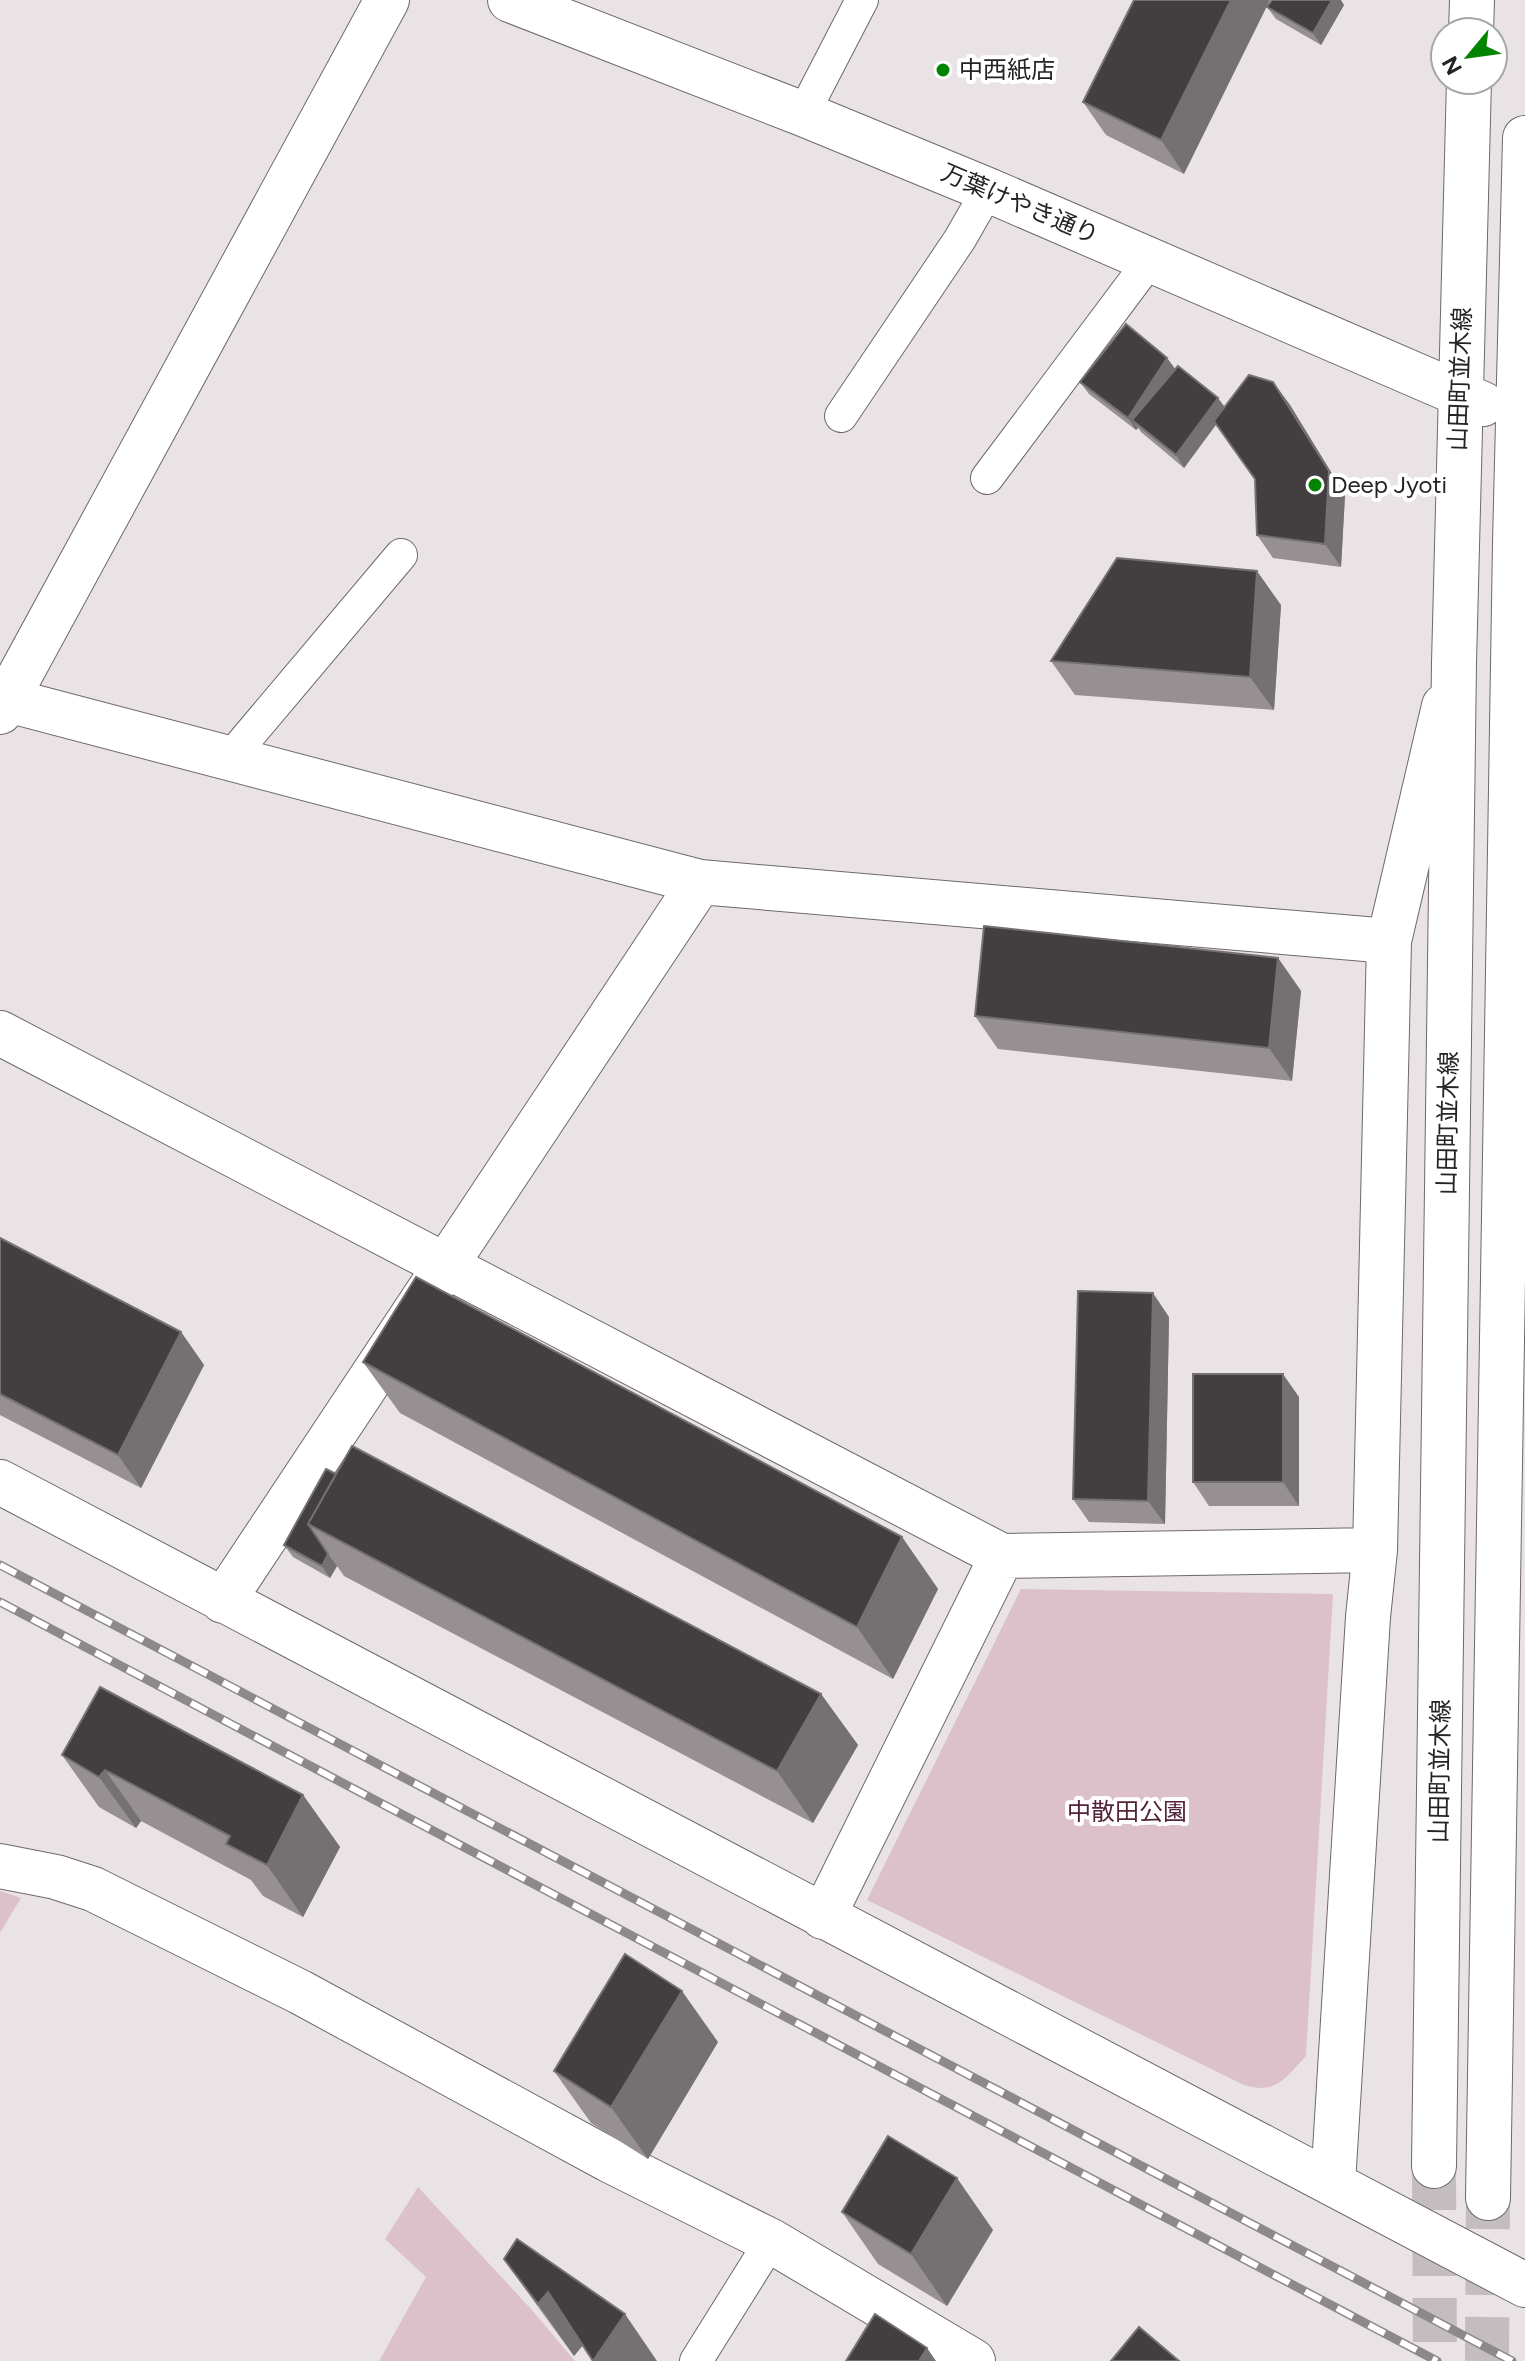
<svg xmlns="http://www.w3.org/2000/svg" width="1525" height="2361" viewBox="0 0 1525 2361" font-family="Figtree,'Noto Sans JP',sans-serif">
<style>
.green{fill:#dcc1cb}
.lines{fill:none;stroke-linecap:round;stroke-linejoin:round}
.tertiary-tunnel{stroke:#c3bdbf;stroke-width:44;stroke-dasharray:44 22;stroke-linecap:butt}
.service-casing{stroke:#6e696b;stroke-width:34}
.minor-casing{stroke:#6e696b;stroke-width:46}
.tertiary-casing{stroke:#6e696b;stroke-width:46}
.service{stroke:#fff;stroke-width:32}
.minor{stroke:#fff;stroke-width:44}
.tertiary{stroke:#fff;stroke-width:44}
.rail-casing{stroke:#8d888a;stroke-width:9}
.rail{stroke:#fff;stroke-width:6;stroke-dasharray:18;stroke-linecap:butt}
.wall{fill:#969093}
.shaded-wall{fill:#757072}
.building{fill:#433e40;stroke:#757072;stroke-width:2}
.poi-dot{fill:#038400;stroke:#fff;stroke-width:3}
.labels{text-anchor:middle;stroke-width:8;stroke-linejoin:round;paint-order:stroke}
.poi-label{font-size:24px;fill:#252324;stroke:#fff;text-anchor:start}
.street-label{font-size:24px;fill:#252324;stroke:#fff}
.park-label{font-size:24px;fill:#52243a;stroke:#fff}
</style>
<rect width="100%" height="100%" fill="#eae3e6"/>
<path class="green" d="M 1021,1589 L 1333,1594 L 1306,2056 C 1285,2078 1277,2095 1244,2085 L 867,1900 Z
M 0,1891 L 21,1898 L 0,1933 Z
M 418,2187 L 531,2309 L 575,2361 L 379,2361 L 426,2277 L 385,2239 Z"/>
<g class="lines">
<path class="tertiary-tunnel" d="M 1434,2166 L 1435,2361
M 1487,2361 L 1488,2198"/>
<g class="service-casing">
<path id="service" d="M 803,114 L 862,0
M 841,416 L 960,239 L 988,190
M 987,478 L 1151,259
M 229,759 L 401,555
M 696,2361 L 771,2241"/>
</g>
<g class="minor-casing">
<path id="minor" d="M 0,698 L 700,882 L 1389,941
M 0,712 L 387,0
M 0,1033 L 1002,1556 L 1375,1550
M 0,1482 L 1525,2285
M 223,1601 L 700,882
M 0,1866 L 56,1877 L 93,1889 L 300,1992 L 609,2160 L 771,2241 L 973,2361
M 823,1917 L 1002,1556
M 1333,2183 L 1368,1617 L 1375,1550 L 1389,941 L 1444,706"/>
</g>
<g class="tertiary-casing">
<path id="tertiary" d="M 510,0 L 803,114 L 988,190 L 1483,404
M 1471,32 L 1472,0
M 1434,2166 L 1454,663 L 1469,80
M 1488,2198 L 1515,543 L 1525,138"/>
</g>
<use href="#service" class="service"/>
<use href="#minor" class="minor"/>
<use href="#tertiary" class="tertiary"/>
<g class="rail-casing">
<path id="rail" d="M 0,1565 L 1512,2361
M 0,1602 L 1437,2361"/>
</g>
<use href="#rail" class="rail"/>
</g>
<path class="wall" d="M 1134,0 L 1184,174 L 1106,135 L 1083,102 Z
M 1344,5 L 1321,45 L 1276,19 L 1267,7 Z
M 1167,358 L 1175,369 L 1224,407 L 1273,382 L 1290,405 L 1345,495 L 1341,567 L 1273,558 L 1257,535 L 1255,479 L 1216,424 L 1184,468 L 1141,432 L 1138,428 L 1136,430 L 1089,394 L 1080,382 Z
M 1281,605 L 1274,710 L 1075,695 L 1051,661 Z
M 1278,958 L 1301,991 L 1292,1081 L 998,1049 L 975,1016 Z
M 0,1238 L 181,1332 L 204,1365 L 141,1488 L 0,1415 Z
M 1169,1317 L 1165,1524 L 1089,1522 L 1073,1499 Z
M 363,1362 L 902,1537 L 938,1589 L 893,1679 L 400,1413 Z
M 1299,1397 L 1299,1506 L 1209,1506 L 1193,1482 Z
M 326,1469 L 821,1694 L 858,1745 L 813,1823 L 344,1576 L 337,1566 L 330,1578 L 293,1557 L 284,1545 Z
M 62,1755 L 303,1795 L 340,1847 L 303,1917 L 263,1896 L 251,1880 L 141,1821 L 136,1828 L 99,1807 Z
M 718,2042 L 648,2159 L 591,2123 L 554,2071 Z
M 842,2212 L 993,2230 L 947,2306 L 878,2264 Z
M 504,2259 L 582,2346 L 574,2356 L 541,2311 Z"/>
<path class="shaded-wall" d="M 1231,0 L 1270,0 L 1184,174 L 1161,140 Z
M 1332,0 L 1341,0 L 1344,5 L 1321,45 L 1313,33 Z
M 1167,358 L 1176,370 L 1132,420 L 1138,428 L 1136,430 L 1128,418 Z
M 1273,382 L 1290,405 L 1345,495 L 1341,567 L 1325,544 Z
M 1218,398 L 1227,410 L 1184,468 L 1176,455 Z
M 1257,571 L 1281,605 L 1274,710 L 1250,677 Z
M 1278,958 L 1301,991 L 1292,1081 L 1269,1048 Z
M 1153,1293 L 1169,1317 L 1165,1524 L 1148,1501 Z
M 181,1332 L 204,1365 L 141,1488 L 118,1455 Z
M 1283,1374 L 1299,1397 L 1299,1506 L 1283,1482 Z
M 902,1537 L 938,1589 L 893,1679 L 857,1627 Z
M 328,1554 L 337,1566 L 330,1578 L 322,1566 Z
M 821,1694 L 858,1745 L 813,1823 L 777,1771 Z
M 105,1770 L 141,1821 L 136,1828 L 99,1777 Z
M 303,1795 L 340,1847 L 303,1917 L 267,1865 Z
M 682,1991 L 718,2042 L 648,2159 L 611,2107 Z
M 957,2178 L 993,2230 L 947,2306 L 911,2254 Z
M 548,2292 L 584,2344 L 574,2356 L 538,2304 Z
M 625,2314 L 657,2361 L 593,2361 Z
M 927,2348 L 936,2361 L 919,2361 Z"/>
<path class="building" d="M 1134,0 L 1231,0 L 1161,140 L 1083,102 Z
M 1272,0 L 1332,0 L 1313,33 L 1267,7 Z
M 1126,324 L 1167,358 L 1128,418 L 1080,382 Z
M 1178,366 L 1218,398 L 1176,455 L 1132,420 Z
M 1249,375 L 1273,382 L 1329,471 L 1325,544 L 1257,535 L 1255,479 L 1214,421 Z
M 1117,558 L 1257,571 L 1250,677 L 1051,661 Z
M 984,926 L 1278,958 L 1269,1048 L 975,1016 Z
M 0,1238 L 181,1332 L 118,1455 L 0,1394 Z
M 416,1277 L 902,1537 L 857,1627 L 363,1362 Z
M 1078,1291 L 1153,1293 L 1148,1501 L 1073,1499 Z
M 1193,1374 L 1283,1374 L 1283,1482 L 1193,1482 Z
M 352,1446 L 821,1694 L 777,1771 L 308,1524 Z
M 326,1469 L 336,1474 L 308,1524 L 328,1554 L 322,1566 L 284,1545 Z
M 100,1687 L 303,1795 L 267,1865 L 226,1844 L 230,1836 L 105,1770 L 99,1777 L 62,1755 Z
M 625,1954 L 682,1991 L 611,2107 L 554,2071 Z
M 888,2136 L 957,2178 L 911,2254 L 842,2212 Z
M 517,2239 L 625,2314 L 593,2361 L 548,2292 L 538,2304 L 504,2259 Z
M 875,2314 L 927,2348 L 919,2361 L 846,2361 Z
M 1139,2327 L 1179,2361 L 1111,2361 Z"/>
<g class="poi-dot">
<circle cx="943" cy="70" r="8"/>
<circle cx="1315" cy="485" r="8"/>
</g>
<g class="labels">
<g class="poi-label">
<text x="959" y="78">中西紙店</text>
<text x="1331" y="493">Deep Jyoti</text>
</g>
<g class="street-label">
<text transform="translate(1020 204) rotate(23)" y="8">万葉けやき通り</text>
<text transform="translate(1460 379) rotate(-88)" y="8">山田町並木線</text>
<text transform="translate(1448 1123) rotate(-89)" y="8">山田町並木線</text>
<text transform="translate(1440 1771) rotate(-89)" y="8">山田町並木線</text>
</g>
<g class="park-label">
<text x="1127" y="1820">中散田公園</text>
</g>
</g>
<g transform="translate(1469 56) rotate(241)"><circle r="38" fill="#ffffff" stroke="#a8a7a7" stroke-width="2"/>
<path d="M0-6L14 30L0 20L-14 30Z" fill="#038400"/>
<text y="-12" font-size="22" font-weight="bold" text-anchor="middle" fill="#252324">N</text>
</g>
</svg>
